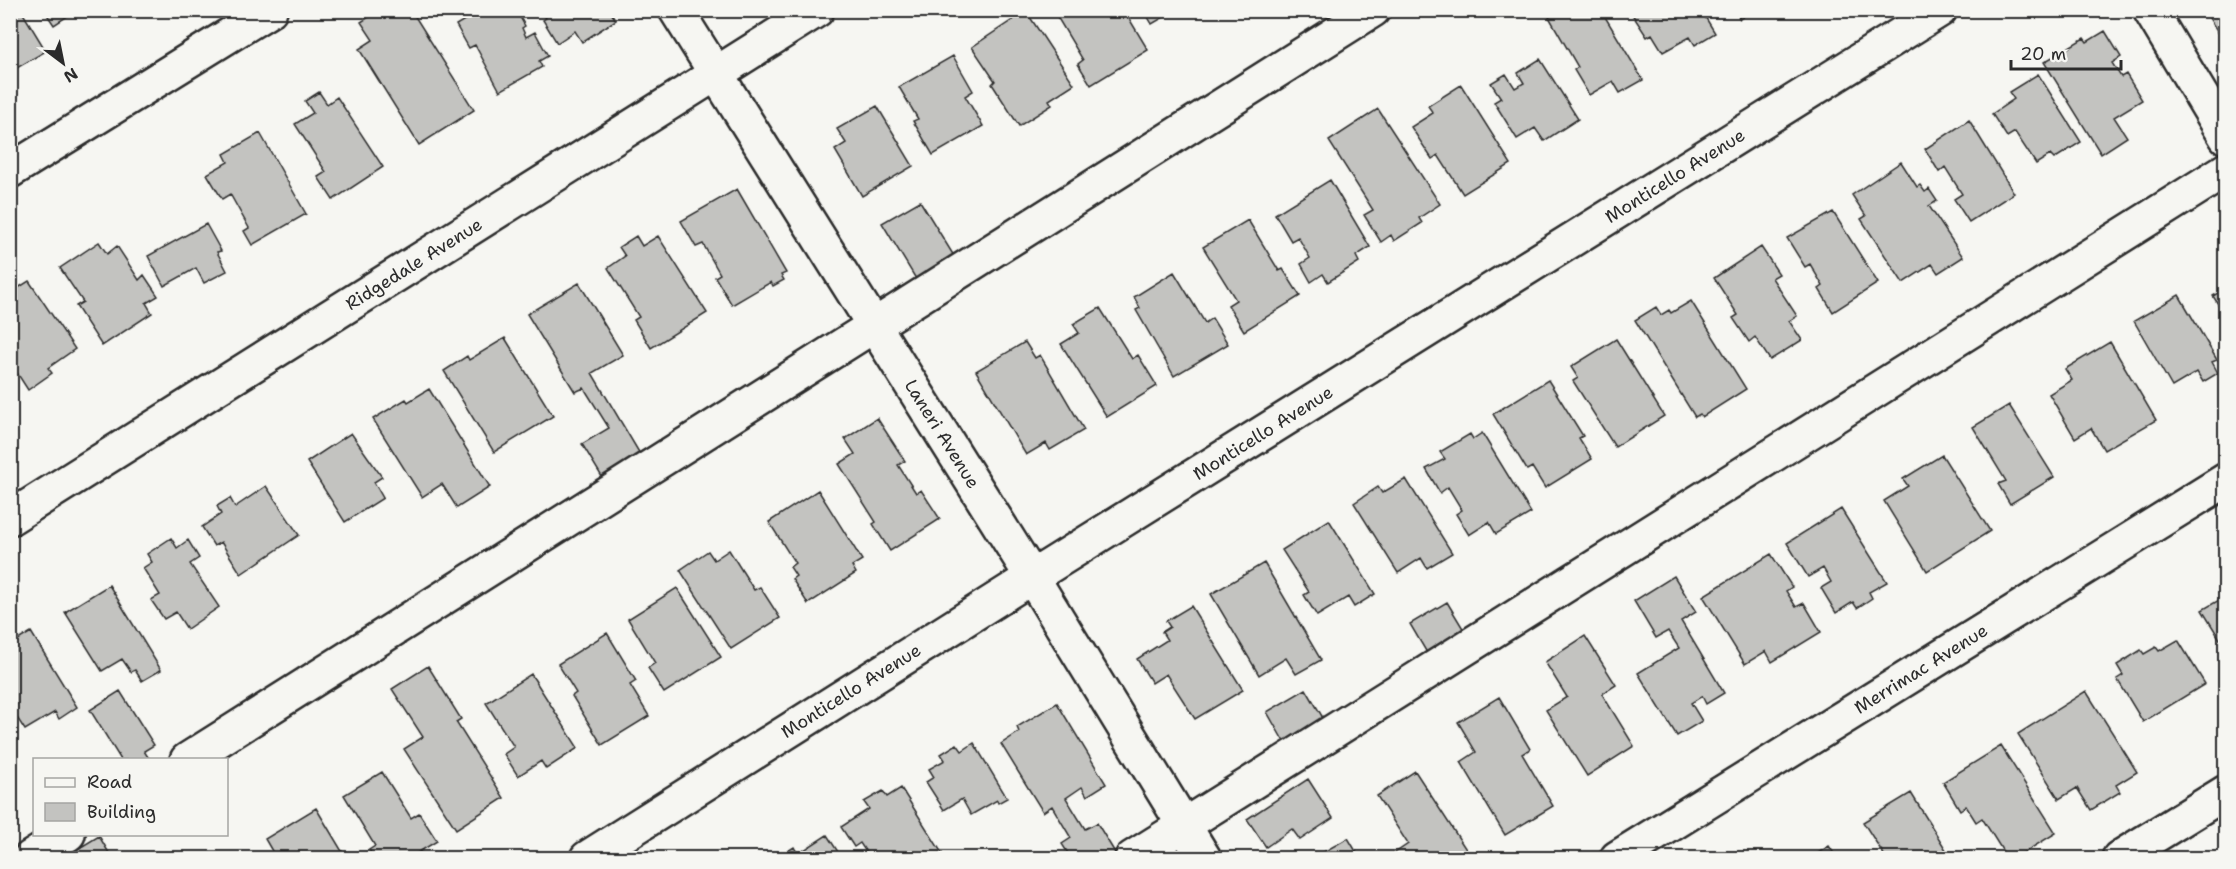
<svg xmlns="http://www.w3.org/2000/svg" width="2236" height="869" viewBox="0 0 2236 869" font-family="'Shantell Sans',sans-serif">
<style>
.building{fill:#c3c3c0;stroke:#2b2b2b;stroke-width:1.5}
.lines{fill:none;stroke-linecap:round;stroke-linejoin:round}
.minor-casing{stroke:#2b2b2b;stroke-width:38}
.minor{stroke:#f6f6f2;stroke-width:33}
.labels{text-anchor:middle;stroke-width:6;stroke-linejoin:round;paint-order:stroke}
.street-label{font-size:18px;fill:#2b2b2b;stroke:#f6f6f2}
</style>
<rect width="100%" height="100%" fill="#f6f6f2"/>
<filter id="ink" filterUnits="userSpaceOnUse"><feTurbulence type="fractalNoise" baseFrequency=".0167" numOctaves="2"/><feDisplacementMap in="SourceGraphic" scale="12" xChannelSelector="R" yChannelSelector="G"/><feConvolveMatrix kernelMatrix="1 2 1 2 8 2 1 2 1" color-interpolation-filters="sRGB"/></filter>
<g filter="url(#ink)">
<path class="building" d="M 10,10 L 21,10 L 46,51 L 10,72 Z
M 44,10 L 77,10 L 54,25 Z
M 380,10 L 411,10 L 474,110 L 419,145 L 359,49 L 373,40 L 361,22 Z
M 470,10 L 516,10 L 525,26 L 522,28 L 526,37 L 535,32 L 548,56 L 539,61 L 542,67 L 500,91 L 475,45 L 469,48 L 456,25 L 473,15 Z
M 541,10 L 609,10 L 616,20 L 582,42 L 575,31 L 557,43 L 543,20 L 546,18 Z
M 1053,10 L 1124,10 L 1148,50 L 1091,85 L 1078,64 L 1083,60 Z
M 1144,10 L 1176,10 L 1152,24 Z
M 1560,10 L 1601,10 L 1643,80 L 1620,93 L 1613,81 L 1589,95 L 1574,70 L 1578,67 L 1549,17 Z
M 1701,10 L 1715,33 L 1695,45 L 1690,37 L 1663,52 L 1652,34 L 1647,37 L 1630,11 Z
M 1735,10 L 1753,10 L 1740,19 Z
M 2204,10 L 2226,10 L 2226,45 Z
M 1026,11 L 1074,84 L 1049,100 L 1052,105 L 1019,126 L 992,84 L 995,81 L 972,47 Z
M 2105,31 L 2121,57 L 2112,63 L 2121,77 L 2126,74 L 2142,100 L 2114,117 L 2127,137 L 2101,154 L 2044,62 L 2084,38 L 2087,42 Z
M 953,56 L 973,91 L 965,96 L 983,126 L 933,155 L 913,121 L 918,119 L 899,87 Z
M 1540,59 L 1578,119 L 1544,141 L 1535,128 L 1517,139 L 1494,102 L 1501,98 L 1491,83 L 1506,74 L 1515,88 L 1524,83 L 1518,73 Z
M 2038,74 L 2081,142 L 2054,159 L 2050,155 L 2036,164 L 2015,132 L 2007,137 L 1992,114 L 2014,99 L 2009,92 Z
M 1461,85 L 1511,164 L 1463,194 L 1438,155 L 1432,159 L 1411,127 L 1433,113 L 1428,106 Z
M 319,92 L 327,104 L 337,97 L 383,167 L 333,200 L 318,177 L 326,172 L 295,124 L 313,113 L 305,101 Z
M 877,106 L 913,166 L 862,196 L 835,150 L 846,143 L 837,129 Z
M 1378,109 L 1440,204 L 1419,218 L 1422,223 L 1394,241 L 1391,235 L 1381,242 L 1364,215 L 1373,210 L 1329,141 Z
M 1969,120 L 2014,193 L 1969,222 L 1954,199 L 1962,194 L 1945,167 L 1939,172 L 1925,149 Z
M 260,133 L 306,214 L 252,245 L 244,231 L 249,228 L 230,194 L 222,199 L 207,174 L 228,162 L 224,154 Z
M 1901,162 L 1917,187 L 1920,185 L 1925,192 L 1929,189 L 1937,201 L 1929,206 L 1963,257 L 1938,273 L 1932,264 L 1903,283 L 1861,219 L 1866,216 L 1852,195 Z
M 1330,180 L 1370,247 L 1356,256 L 1359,262 L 1328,282 L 1323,274 L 1311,282 L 1301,264 L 1310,258 L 1298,237 L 1291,241 L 1275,214 Z
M 737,189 L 786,273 L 781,275 L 784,280 L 773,286 L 771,282 L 732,305 L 715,277 L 720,274 L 703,244 L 696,247 L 681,221 Z
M 920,201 L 954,256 L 916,279 L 882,223 Z
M 1833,212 L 1878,283 L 1833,312 L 1819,289 L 1823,286 L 1810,264 L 1805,267 L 1787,238 Z
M 1248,220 L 1279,271 L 1283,269 L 1300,296 L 1244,331 L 1228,305 L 1236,300 L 1203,247 Z
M 206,224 L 221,251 L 217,252 L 227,271 L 204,283 L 196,268 L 164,286 L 148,256 Z
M 636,236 L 642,246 L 658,236 L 707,313 L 651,348 L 634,320 L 639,317 L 608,268 L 625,256 L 619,247 Z
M 99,242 L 107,254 L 117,246 L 139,280 L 144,275 L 158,296 L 146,303 L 152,313 L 102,346 L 76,306 L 83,302 L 60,268 Z
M 1761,247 L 1779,274 L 1772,278 L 1797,316 L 1789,321 L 1802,340 L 1770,360 L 1755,337 L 1749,342 L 1733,318 L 1738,315 L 1714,278 Z
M 1174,272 L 1205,323 L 1212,318 L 1228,344 L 1174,376 L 1136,310 L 1140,308 L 1134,297 Z
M 29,281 L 75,349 L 48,368 L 52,373 L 28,390 L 10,362 L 10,293 Z
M 579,283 L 623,355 L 592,373 L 640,454 L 602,477 L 582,444 L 609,428 L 584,388 L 575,392 L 527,314 Z
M 2226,288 L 2226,317 L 2213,296 Z
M 2179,295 L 2217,360 L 2212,362 L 2218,373 L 2203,382 L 2197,372 L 2172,387 L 2134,321 Z
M 1691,301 L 1746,389 L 1702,417 L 1700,414 L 1695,417 L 1635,320 L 1656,307 L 1661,315 L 1669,310 L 1671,313 Z
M 1100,308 L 1132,359 L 1138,355 L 1157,386 L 1107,417 L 1061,344 L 1079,333 L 1073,324 Z
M 505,338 L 553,416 L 494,452 L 444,371 L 467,356 L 469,360 Z
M 1616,339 L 1664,416 L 1615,447 L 1573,381 L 1578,378 L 1571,367 Z
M 1025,342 L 1035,358 L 1040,355 L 1084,430 L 1050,450 L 1046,443 L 1026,455 L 976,371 Z
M 2110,342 L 2156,420 L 2104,450 L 2091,428 L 2075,438 L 2049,394 L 2072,380 L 2065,369 Z
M 1548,380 L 1583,436 L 1579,438 L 1592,459 L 1545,488 L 1532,467 L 1527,470 L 1493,414 Z
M 429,389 L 490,487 L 457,508 L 442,484 L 422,497 L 373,419 L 406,399 L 408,402 Z
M 2009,405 L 2054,477 L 2010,504 L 1998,484 L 2006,481 L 1973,427 Z
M 877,418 L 905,461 L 898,465 L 916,493 L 921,490 L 940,519 L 890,551 L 873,524 L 876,522 L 839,464 L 855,454 L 845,439 Z
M 351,433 L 382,477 L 374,482 L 383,498 L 345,522 L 307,462 Z
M 1482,433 L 1531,513 L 1496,534 L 1489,522 L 1469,535 L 1456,514 L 1462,510 L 1448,487 L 1440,493 L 1426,469 L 1445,459 L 1440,452 L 1470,434 L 1473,439 Z
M 1942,455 L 1990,531 L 1927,571 L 1884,501 L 1908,486 L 1903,479 Z
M 1406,479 L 1452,553 L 1427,568 L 1421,558 L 1398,573 L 1354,503 L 1378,487 L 1382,493 Z
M 266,486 L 299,535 L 241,574 L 221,542 L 214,546 L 202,527 L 221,514 L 217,506 L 230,498 L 235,507 Z
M 818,490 L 862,560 L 852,566 L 856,573 L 808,604 L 792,579 L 796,576 L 790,567 L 795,563 L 769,522 Z
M 1841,509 L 1887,582 L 1869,592 L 1872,598 L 1857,608 L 1853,602 L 1836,613 L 1821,588 L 1831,582 L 1823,568 L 1808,577 L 1787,543 Z
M 1329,520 L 1375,594 L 1354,607 L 1348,597 L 1317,616 L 1304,595 L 1309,592 L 1282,550 Z
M 171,538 L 177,548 L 188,540 L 199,558 L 190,564 L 219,607 L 187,629 L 176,612 L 164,619 L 151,600 L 160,595 L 143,568 L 152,562 L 147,554 Z
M 729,550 L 754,590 L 760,587 L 780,618 L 731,649 L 680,570 L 708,551 L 714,560 Z
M 1771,554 L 1792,587 L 1786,591 L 1796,607 L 1804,603 L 1821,632 L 1772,662 L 1766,651 L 1745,664 L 1703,596 Z
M 1264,563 L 1321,660 L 1296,674 L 1286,658 L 1259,675 L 1211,594 Z
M 1674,576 L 1696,612 L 1681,621 L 1724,693 L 1706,704 L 1702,696 L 1691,703 L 1702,721 L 1677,736 L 1638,673 L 1679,648 L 1668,631 L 1656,638 L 1634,601 Z
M 109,585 L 161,670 L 142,681 L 135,670 L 131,672 L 122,659 L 102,671 L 65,612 Z
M 677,588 L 721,657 L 664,693 L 648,668 L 655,663 L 628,619 Z
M 2226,596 L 2226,649 L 2202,610 Z
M 1447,602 L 1467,635 L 1430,658 L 1410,624 Z
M 1191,606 L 1243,690 L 1195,719 L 1166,674 L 1152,683 L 1137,659 L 1167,640 L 1162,632 L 1170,627 L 1166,621 Z
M 31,632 L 77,707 L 59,719 L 55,712 L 25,730 L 10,707 L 10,645 Z
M 607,633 L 636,681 L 630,685 L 649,716 L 602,745 L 572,696 L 576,693 L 558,664 Z
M 1585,636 L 1616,685 L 1602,694 L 1634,746 L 1587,776 L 1546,710 L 1567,697 L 1545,662 Z
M 2178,640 L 2205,684 L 2143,722 L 2117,679 L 2123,675 L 2117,665 L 2141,650 L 2144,654 L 2156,647 L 2159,651 Z
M 428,666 L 461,719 L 456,722 L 504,798 L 456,829 L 404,749 L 423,737 L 392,689 Z
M 531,674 L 578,748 L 546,769 L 541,761 L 518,776 L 504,754 L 514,747 L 486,703 Z
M 1306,689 L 1326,723 L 1287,747 L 1267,712 Z
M 120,691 L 154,745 L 144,751 L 150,760 L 121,760 L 90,710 Z
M 2086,691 L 2137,772 L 2116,785 L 2120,792 L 2091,810 L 2077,788 L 2059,799 L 2018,734 Z
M 1499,697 L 1530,749 L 1522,754 L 1553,806 L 1505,835 L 1461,762 L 1476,752 L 1458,722 Z
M 1057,703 L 1106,784 L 1087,796 L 1082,787 L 1066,798 L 1085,829 L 1097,823 L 1117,856 L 1112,858 L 1071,858 L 1062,844 L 1071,838 L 1052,806 L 1043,812 L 1001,744 L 1019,732 L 1017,727 Z
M 974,743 L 1007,798 L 998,803 L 997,800 L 971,815 L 962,799 L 944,810 L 926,782 L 934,777 L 929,769 L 945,760 L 941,754 L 957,744 L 962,751 Z
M 2001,746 L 2056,833 L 2015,858 L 2007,858 L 1982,818 L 1976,822 L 1966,806 L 1960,810 L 1943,782 Z
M 1415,771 L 1469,854 L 1462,858 L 1394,858 L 1392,855 L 1408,844 L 1377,796 Z
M 382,772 L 411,818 L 419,813 L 437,841 L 409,858 L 375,858 L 369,850 L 375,846 L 344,795 Z
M 1308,779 L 1333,818 L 1300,840 L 1292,829 L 1266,847 L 1247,819 Z
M 901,788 L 945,858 L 870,858 L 860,843 L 854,847 L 841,827 L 869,809 L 864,802 L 883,791 L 887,797 Z
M 1911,793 L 1951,858 L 1886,858 L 1863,822 Z
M 316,808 L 346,858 L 276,858 L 265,839 Z
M 827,835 L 842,858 L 786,858 L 783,854 L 794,847 L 798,854 Z
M 99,836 L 112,858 L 63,858 Z
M 1348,838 L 1360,858 L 1313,858 Z
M 1829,846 L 1837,858 L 1810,858 Z"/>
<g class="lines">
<g class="minor-casing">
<path id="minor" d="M 676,10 L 1032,577 L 1204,858
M 2150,10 L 2226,137
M 10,171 L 270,10
M 10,518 L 817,10
M 187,760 L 1373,10
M 30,858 L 68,834
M 587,858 L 1032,577 L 1940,10
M 1132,858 L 2226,170
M 1617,858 L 2226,480
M 2119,858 L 2226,792"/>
</g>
<use href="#minor" class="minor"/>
</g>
</g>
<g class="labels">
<g class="street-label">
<text transform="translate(1675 176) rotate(-32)" y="6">Monticello Avenue</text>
<text transform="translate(414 264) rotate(-32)" y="6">Ridgedale Avenue</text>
<text transform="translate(1263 433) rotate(-32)" y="6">Monticello Avenue</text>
<text transform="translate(942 434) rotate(58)" y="6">Laneri Avenue</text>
<text transform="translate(1921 669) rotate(-32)" y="6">Merrimac Avenue</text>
<text transform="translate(851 691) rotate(-32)" y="6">Monticello Avenue</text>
</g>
</g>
<rect width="2236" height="869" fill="none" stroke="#f6f6f2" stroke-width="36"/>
<rect x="18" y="18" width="2200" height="833" fill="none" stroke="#2b2b2b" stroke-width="2" filter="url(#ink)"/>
<rect x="33" y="758" width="195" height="78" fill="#f6f6f2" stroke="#a5a5a2" stroke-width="1.5"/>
<rect x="45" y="778" width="30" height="9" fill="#f6f6f2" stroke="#a5a5a2" stroke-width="1.5"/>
<text x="87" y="788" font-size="18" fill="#2b2b2b">Road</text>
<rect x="45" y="803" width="30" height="18" fill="#c3c3c0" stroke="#a5a5a2" stroke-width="1.5"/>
<text x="87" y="818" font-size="18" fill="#2b2b2b">Building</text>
<g transform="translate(63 63) rotate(148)" stroke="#f6f6f2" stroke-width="4.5" paint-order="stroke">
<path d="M0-4.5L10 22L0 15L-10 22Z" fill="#2b2b2b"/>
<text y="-9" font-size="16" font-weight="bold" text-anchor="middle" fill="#2b2b2b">N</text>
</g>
<path d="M2011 60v9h110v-9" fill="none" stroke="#2b2b2b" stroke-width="3"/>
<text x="2020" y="60" font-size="18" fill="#2b2b2b" stroke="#f6f6f2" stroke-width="4.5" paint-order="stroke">20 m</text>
</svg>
